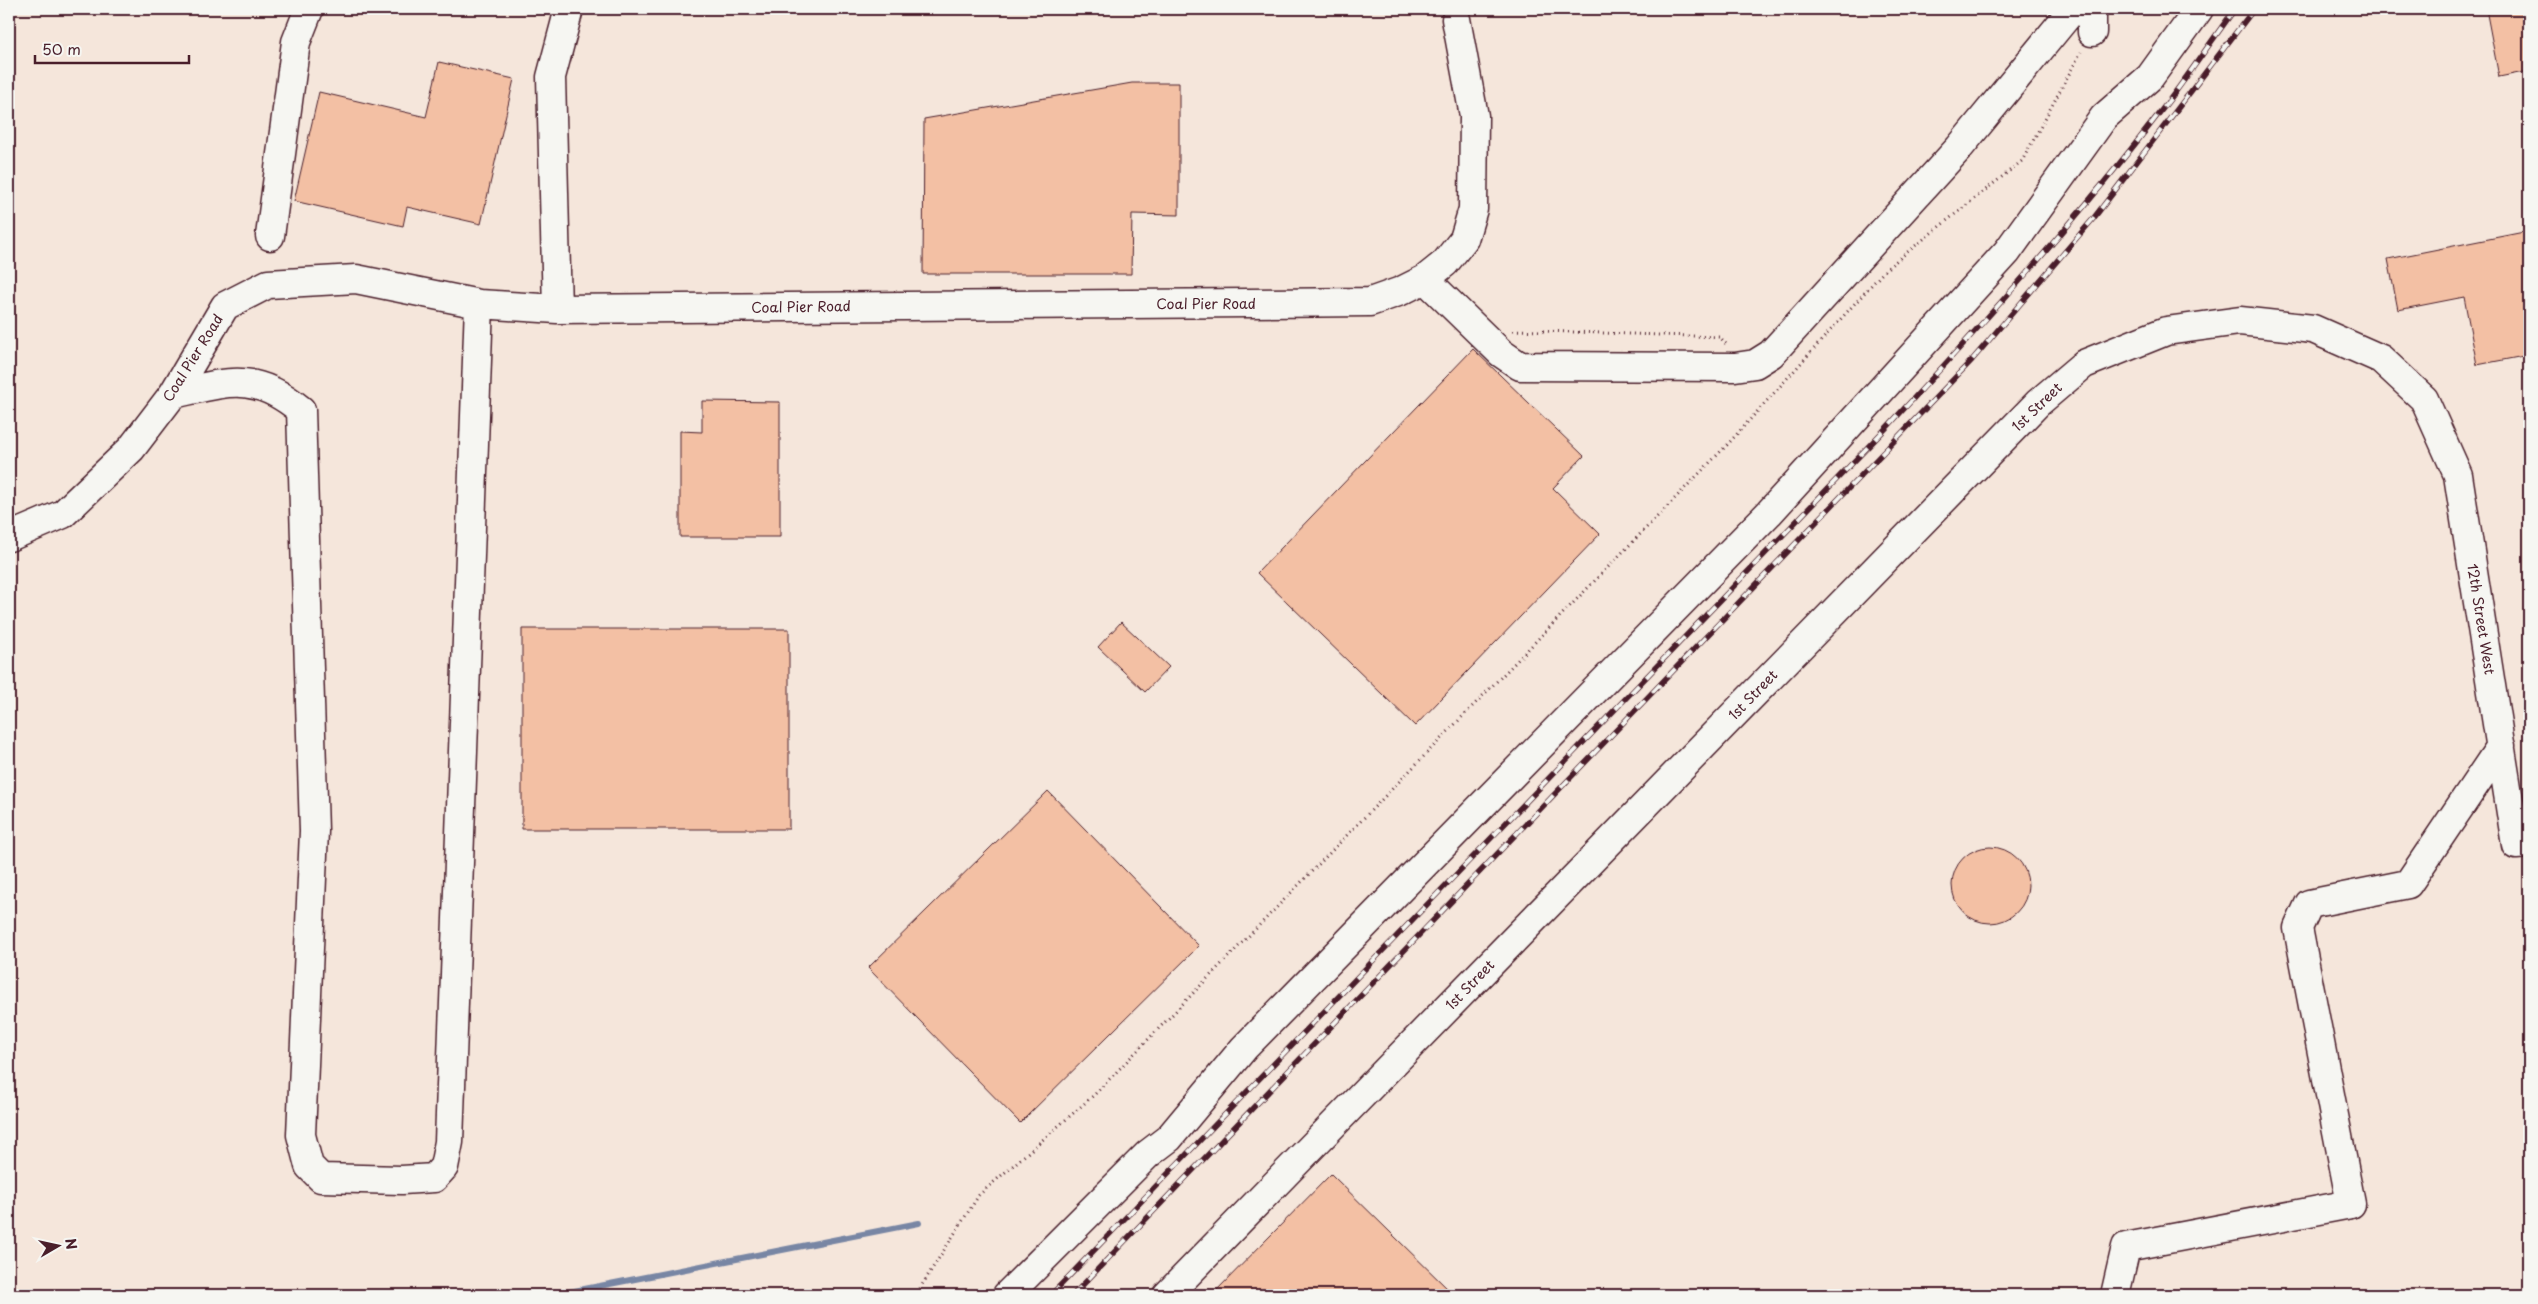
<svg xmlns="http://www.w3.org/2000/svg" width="2538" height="1304" viewBox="0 0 2538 1304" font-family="'Playpen Sans',sans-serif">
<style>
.built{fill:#f5e6db}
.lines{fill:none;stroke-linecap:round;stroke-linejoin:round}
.stream{stroke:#7886a4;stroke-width:6}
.building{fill:#f3c0a4;stroke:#4a1f2b}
.minor-casing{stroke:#4a1f2b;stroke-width:31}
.path{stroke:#4a1f2b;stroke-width:3;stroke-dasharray:1 4;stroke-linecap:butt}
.minor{stroke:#f6f6f2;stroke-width:28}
.rail-casing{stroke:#4a1f2b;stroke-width:5.5}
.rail{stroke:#f6f6f2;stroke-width:4;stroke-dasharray:11;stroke-linecap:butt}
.labels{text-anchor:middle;stroke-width:4.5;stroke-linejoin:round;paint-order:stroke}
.street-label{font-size:14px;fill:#4a1f2b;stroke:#f6f6f2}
</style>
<rect width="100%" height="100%" fill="#f6f6f2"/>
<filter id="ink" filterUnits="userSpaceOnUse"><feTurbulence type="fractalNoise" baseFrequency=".02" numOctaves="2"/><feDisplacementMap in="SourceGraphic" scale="10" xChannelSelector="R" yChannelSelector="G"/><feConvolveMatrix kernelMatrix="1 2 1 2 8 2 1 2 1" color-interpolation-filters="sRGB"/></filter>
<g filter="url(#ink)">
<path class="built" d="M 9,9 L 2529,9 L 2529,1295 L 9,1295 Z"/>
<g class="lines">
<path class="stream" d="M 554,1295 L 919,1223"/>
</g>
<path class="building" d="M 2486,9 L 2529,9 L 2529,71 L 2499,77 Z
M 439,62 L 514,79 L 481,224 L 407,207 L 403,226 L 294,201 L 319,92 L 426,117 Z
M 1132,83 L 1179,83 L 1179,215 L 1132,214 L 1131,274 L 923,274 L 924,119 Z
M 2529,231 L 2529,355 L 2477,365 L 2464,297 L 2398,310 L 2388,259 Z
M 1473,349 L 1584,456 L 1553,488 L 1600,534 L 1415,726 L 1257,573 Z
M 702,401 L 780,402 L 780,537 L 680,537 L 680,431 L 702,432 Z
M 1121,622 L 1169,667 L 1145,692 L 1098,647 Z
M 522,629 L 789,629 L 789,829 L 522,829 Z
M 1048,791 L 1199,946 L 1020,1123 L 868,968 Z
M1952 885a38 38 0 1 1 76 0a38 38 0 1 1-76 0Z
M 1331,1174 L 1454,1295 L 1212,1295 Z"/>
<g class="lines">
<g class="minor-casing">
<path id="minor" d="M 2092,9 L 2092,32
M 270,236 L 296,42 L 309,9
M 1425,279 L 1501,353 L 1520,366 L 1735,367 L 1755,364 L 1771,354 L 1959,148 L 2073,9
M 557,309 L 551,77 L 569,9
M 173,394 C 228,382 254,371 301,410 L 314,831 L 301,1135 L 309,1166 L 321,1178 L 402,1180 L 434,1178 L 444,1167 L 449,1142 L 479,304
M 9,537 L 63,514 L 131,449 L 173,394 L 225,306 L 268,284 L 356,279 L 479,304 L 557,309 L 1370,302 L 1401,291 L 1425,279 L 1445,263 L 1464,239 L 1473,209 L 1474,116 L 1456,19
M 1007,1295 L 1148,1154 L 1169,1138 L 1244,1048 L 1769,513 L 2007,252 L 2104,117 L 2150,77 L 2199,9
M 1167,1295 L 2038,403 L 2084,364 L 2166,331 L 2240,321 L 2313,329 L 2381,359 L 2424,399 L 2458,475 L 2516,845 L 2529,844
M 2115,1295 L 2126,1247 L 2351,1204 L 2298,928 L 2309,904 L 2408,884 L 2501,746"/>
</g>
<path class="path" d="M 1513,330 L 1720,337 L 1726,344
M 912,1295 L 920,1288 L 979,1195 L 1093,1096 L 1727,445 L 1886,269 L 2022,161 L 2081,52"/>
<use href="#minor" class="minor"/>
<g class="rail-casing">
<path id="rail" d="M 1051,1295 L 1890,424 C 1985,321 2079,218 2164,107 C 2189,75 2211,41 2235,9
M 1073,1295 L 1972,360 L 2093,219 L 2254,9"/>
</g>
<use href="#rail" class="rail"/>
</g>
</g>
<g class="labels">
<g class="street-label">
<text x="1206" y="309">Coal Pier Road</text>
<text transform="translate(801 307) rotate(-1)" y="5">Coal Pier Road</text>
<text transform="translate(193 358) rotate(-58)" y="5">Coal Pier Road</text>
<text transform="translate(2037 407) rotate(-44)" y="5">1st Street</text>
<text transform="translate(2481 619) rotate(81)" y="5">12th Street West</text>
<text transform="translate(1753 695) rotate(-46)" y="5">1st Street</text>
<text transform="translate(1470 985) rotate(-46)" y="5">1st Street</text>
</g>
</g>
<rect width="2538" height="1304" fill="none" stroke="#f6f6f2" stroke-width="30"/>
<rect x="15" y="15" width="2508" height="1274" fill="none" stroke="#4a1f2b" stroke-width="2" filter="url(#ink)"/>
<g transform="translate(58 1246) rotate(81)" stroke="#f6f6f2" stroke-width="4" paint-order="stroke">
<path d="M0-4L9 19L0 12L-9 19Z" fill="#4a1f2b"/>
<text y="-8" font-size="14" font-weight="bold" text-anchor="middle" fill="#4a1f2b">N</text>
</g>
<path d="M35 55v8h154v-8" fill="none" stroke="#4a1f2b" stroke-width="2.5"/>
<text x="42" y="55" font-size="15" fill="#4a1f2b" stroke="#f6f6f2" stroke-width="4" paint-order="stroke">50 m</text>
</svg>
